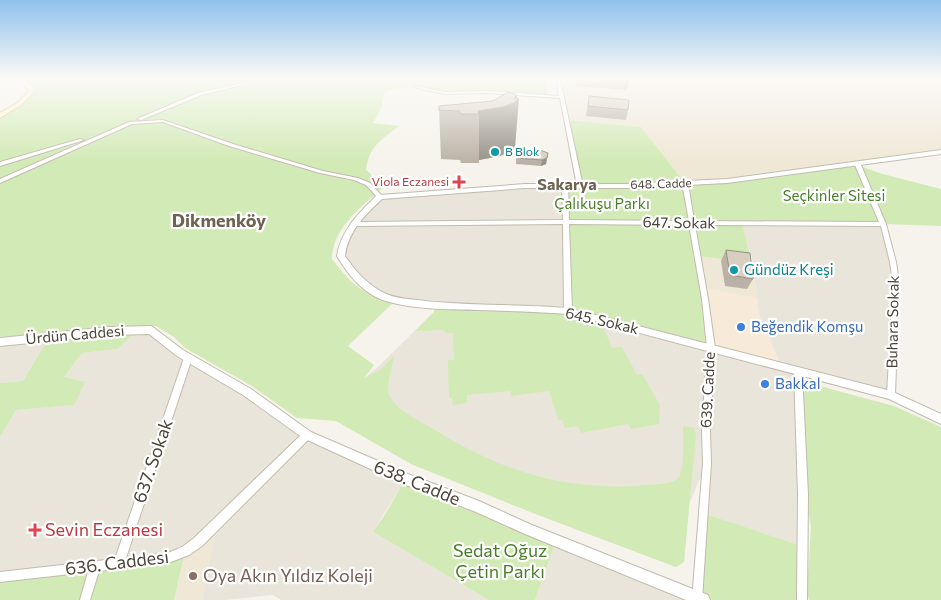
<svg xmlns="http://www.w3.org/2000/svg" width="941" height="600" viewBox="0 0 941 600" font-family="Commissioner,sans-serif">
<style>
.residential{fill:#eae5da}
.commercial{fill:#f7ead8}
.education{fill:#efe8d6}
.green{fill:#d2eab5}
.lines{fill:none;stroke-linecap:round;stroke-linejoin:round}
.minor-casing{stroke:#c2bbae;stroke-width:2}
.tertiary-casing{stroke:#c2bbae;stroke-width:2}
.secondary-casing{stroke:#d6c79b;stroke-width:2}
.minor{fill:#fff;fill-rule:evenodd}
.tertiary{fill:#fff;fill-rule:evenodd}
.secondary{fill:#fff3cd;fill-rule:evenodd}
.wall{fill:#bab2a6}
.shaded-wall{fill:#979187}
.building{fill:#d8cfc1;stroke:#979187}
.culture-dot{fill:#0f9aa8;stroke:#fff;stroke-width:2}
.health-dot{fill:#e0444e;stroke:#fff;stroke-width:2}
.shop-dot{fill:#3f7fe0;stroke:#fff;stroke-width:2}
.education-dot{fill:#8d6e63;stroke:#fff;stroke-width:2}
.labels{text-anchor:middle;stroke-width:4.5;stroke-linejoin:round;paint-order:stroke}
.far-culture-label{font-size:12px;fill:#0d838f;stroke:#fff;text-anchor:start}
.far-health-label{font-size:12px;fill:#be3a42;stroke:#fff;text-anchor:end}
.far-street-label{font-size:12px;fill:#4b4439;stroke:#fff}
.park-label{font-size:15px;fill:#4a7f2a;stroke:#fff}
.street-label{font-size:15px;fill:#4b4439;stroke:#fff}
.culture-label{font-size:15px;fill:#0d838f;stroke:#fff;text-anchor:start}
.shop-label{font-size:15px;fill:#366cbe;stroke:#fff;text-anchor:start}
.far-district-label{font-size:16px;font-weight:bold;fill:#6e6250;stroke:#fff}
.quarter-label{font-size:18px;font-weight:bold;fill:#6e6250;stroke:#fff}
.near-street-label{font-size:18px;fill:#4b4439;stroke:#fff}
.near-health-label{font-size:18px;fill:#be3a42;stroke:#fff;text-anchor:start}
.near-park-label{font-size:18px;fill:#4a7f2a;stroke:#fff}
.near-education-label{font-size:18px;fill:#785e54;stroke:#fff;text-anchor:start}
</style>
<rect width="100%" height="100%" fill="#f6f3ec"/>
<path class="residential" d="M 565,185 L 781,366 L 759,315 L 752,258 L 741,224 L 883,224 L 896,283 L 891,395 L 799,371 L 802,546 L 703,513 L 706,465 L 689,504 L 684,562 L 676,567 L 533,513 L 411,464 L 363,379 L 377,368 L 434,312 L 435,306 L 382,296 L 341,259 L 344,242 L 380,197 Z
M 137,330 L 151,330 L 292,425 L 405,479 L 373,532 L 489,600 L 281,600 L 273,595 L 225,600 L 202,600 L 217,524 L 185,551 L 0,577 L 0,437 L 16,410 L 73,405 L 64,377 L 82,353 L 118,349 Z
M 49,337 L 23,381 L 0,383 L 0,342 Z
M 556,541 L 698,600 L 535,600 Z"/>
<path class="commercial" d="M 703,288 L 757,298 L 759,315 L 782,367 L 711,348 Z"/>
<path class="education" d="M 558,79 L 909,79 L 941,81 L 941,152 L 727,181 L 685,183 L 641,127 L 567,120 Z
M 697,256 L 752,263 L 757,298 L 703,288 Z
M 218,523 L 202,600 L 174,600 L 185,551 Z"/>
<path class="green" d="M 18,79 L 545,79 L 548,95 L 485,91 L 440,92 L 413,86 L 389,90 L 384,93 L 382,106 L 373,123 L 399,126 C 381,140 369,146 366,170 L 371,174 L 372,182 L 374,185 L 385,186 C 363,205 332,228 332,259 C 351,284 363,294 393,303 L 348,346 L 374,365 L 364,378 L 379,371 L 394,356 C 392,367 385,388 390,397 C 398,411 417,419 430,427 C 496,469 566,493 645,485 C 655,484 671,485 678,478 C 685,470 683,437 683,426 L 694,428 L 696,435 L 684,562 L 676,567 L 533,513 L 411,464 L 336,421 L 297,418 L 252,386 L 185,348 L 174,337 L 156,326 L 118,327 L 0,337 L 0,117 L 11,111 L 32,91 Z
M 567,120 L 641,127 L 685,183 L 727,181 L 858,165 L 879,173 L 941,189 L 941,226 L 883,224 L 742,224 L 752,263 L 698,256 L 711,348 L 600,320 L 612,348 L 622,347 L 637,375 L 642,374 L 660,405 L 659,424 L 631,429 L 628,424 L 581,433 L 578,426 L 565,428 L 562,420 L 558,420 L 549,391 L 511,396 L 510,391 L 467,395 L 467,403 L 453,405 L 452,398 L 449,398 L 448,360 L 454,360 L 453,333 L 445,333 L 444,330 L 415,331 L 434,312 L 435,305 L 568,311 L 565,185 L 580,186 Z
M 137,330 L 118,349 L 82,353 L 64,377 L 85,382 L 74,405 L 16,410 L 0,437 L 0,383 L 23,381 L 49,337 Z
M 801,381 L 894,406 L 941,427 L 941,600 L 809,600 L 807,592 L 811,527 L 806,497 Z
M 405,479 L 556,541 L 535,600 L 489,600 L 373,532 L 386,513 Z
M 703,513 L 802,546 L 802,600 L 703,600 L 697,598 Z
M 185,551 L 174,600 L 0,600 L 0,577 Z"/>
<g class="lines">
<g class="minor-casing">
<path id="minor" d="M 260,79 L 266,79 L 201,95 L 141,120 L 137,119 L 198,93 Z
M 556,79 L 560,79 L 583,186 L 580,188 L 577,186 L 560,98 L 488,93 L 444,94 L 414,87 L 416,86 L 444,92 L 488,91 L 559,96 Z
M 163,120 L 233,144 L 323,171 L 358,178 L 370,183 L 383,197 L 380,199 L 378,198 L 366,185 L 354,180 L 320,173 L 229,146 L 163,122 L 132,124 L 0,183 L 0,179 L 129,122 Z
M 80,139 L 84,140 L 0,166 L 0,162 Z
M 858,163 L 861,165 L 886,224 L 896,262 L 899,283 L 895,395 L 894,397 L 891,398 L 888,397 L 887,395 L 893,283 L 890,262 L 881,226 L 695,225 L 708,299 L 715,348 L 710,431 L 711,463 L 702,600 L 692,600 L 703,463 L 702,431 L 707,348 L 702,299 L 689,225 L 569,224 L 572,311 L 570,313 L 566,313 L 564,311 L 563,224 L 355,226 L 352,224 L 355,222 L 563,220 L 562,185 L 565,183 L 568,185 L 569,220 L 689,221 L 682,183 L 685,181 L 688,183 L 694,221 L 879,222 L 855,165 Z
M 188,355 L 191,356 L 192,358 L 126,558 L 168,553 L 182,547 L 194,538 L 304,432 L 307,431 L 310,432 L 311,435 L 310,438 L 202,546 L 189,555 L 168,563 L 99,571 L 90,600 L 80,600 L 88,572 L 0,582 L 0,572 L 115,559 L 184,358 L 185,356 Z
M 798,368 L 801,369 L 802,371 L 808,495 L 807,600 L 797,600 L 798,495 L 794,371 L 795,369 Z"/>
</g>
<g class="tertiary-casing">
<path id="tertiary" d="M 941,150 L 941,154 L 727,183 L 628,188 L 525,188 L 382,199 C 365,215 348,231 345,256 C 355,271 368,285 384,293 C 396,299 411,299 425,301 C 473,306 520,304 568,308 L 891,391 L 941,414 L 941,424 L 889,399 L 568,314 C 538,312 509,311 479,310 C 448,309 410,310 380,299 C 361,291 347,273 337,256 C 341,230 359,213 377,195 L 380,195 L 525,184 L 628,184 L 727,179 Z
M 151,326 L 154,328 L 183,350 L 251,389 L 311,432 L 408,474 L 479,501 L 532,525 L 708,595 L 710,600 L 686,600 L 525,534 L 476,512 L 401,483 L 303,438 L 243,395 L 177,356 L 149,334 L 110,335 L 0,346 L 0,338 L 110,327 Z"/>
</g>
<g class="secondary-casing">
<path id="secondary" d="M 14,79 L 20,79 L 32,86 L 34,92 L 21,105 L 0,118 L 0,113 L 17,103 L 28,92 L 27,88 Z"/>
</g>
<use href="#minor" class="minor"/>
<use href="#tertiary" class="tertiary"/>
<use href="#secondary" class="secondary"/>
</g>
<path class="wall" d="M 575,79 L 630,79 L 626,90 L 577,86 Z
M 517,95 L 515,147 L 513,149 L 513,150 L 500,156 L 479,160 L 479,163 L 461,163 L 460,160 L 441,159 L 439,106 L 493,101 Z
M 589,96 L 628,110 L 626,120 L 586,116 Z
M 548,153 L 546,164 L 541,166 L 516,164 L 516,158 Z
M 726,250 L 753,279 L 747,289 L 725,286 L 721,261 Z"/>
<path class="shaded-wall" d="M 628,79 L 630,79 L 626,90 Z
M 517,95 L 517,100 L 519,99 L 515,147 L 513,149 L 513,150 L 500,156 L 479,160 L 479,114 L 478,111 L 514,98 Z
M 548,153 L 546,164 L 541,166 L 542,160 Z"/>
<path class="building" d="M 508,92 L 517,95 L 514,98 L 519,99 L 515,101 L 516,102 L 503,107 L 478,111 L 479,114 L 461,114 L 459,111 L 439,110 L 439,106 L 493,101 Z
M 589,96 L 629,100 L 628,110 L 588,106 Z
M 540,150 L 548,153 L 547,158 L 542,160 L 516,158 Z
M 726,250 L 750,253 L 753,279 L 730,275 Z"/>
<linearGradient id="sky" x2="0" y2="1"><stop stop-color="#8fc1ec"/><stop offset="0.48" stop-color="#fbfaf6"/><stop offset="1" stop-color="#fbfaf6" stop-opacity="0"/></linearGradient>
<rect width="941" height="163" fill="url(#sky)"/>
<g class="culture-dot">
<circle cx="495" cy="152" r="5"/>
<circle cx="734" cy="270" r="5"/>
</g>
<g class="health-dot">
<path d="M456.5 174.5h5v5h5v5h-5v5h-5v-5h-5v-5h5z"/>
<path d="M32.5 522.5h5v5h5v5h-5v5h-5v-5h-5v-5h5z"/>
</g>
<g class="shop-dot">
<circle cx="741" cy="327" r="5"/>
<circle cx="765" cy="384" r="5"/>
</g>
<circle class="education-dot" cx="193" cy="576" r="5"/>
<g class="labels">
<g class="far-culture-label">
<text x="505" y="156">B Blok</text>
</g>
<g class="far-health-label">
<text x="449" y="186">Viola Eczanesi</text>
</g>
<g class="far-street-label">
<text transform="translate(661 184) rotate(-2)" y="4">648. Cadde</text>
</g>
<g class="park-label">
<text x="834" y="201">Seçkinler Sitesi</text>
<text x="602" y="209">Çalıkuşu Parkı</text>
</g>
<g class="street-label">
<text transform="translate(679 223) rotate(1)" y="5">647. Sokak</text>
<text transform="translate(602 321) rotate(13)" y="5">645. Sokak</text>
<text transform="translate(893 322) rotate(-89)" y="5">Buhara Sokak</text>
<text transform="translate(75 335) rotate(-5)" y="5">Ürdün Caddesi</text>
<text transform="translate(708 390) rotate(-87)" y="5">639. Cadde</text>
</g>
<g class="culture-label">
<text x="744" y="275">Gündüz Kreşi</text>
</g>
<g class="shop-label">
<text x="751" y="332">Beğendik Komşu</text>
<text x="775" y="389">Bakkal</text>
</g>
<g class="far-district-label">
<text x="567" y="190">Sakarya</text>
</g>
<g class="quarter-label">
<text x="219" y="227">Dikmenköy</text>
</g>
<g class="near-street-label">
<text transform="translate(153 461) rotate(-71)" y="6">637. Sokak</text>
<text transform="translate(417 483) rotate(22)" y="6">638. Cadde</text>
<text transform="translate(117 563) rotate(-7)" y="6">636. Caddesi</text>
</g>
<g class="near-health-label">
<text x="45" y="536">Sevin Eczanesi</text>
</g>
<g class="near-park-label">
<text x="500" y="557">Sedat Oğuz<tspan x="500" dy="21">Çetin Parkı</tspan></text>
</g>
<g class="near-education-label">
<text x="203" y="582">Oya Akın Yıldız Koleji</text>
</g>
</g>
</svg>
